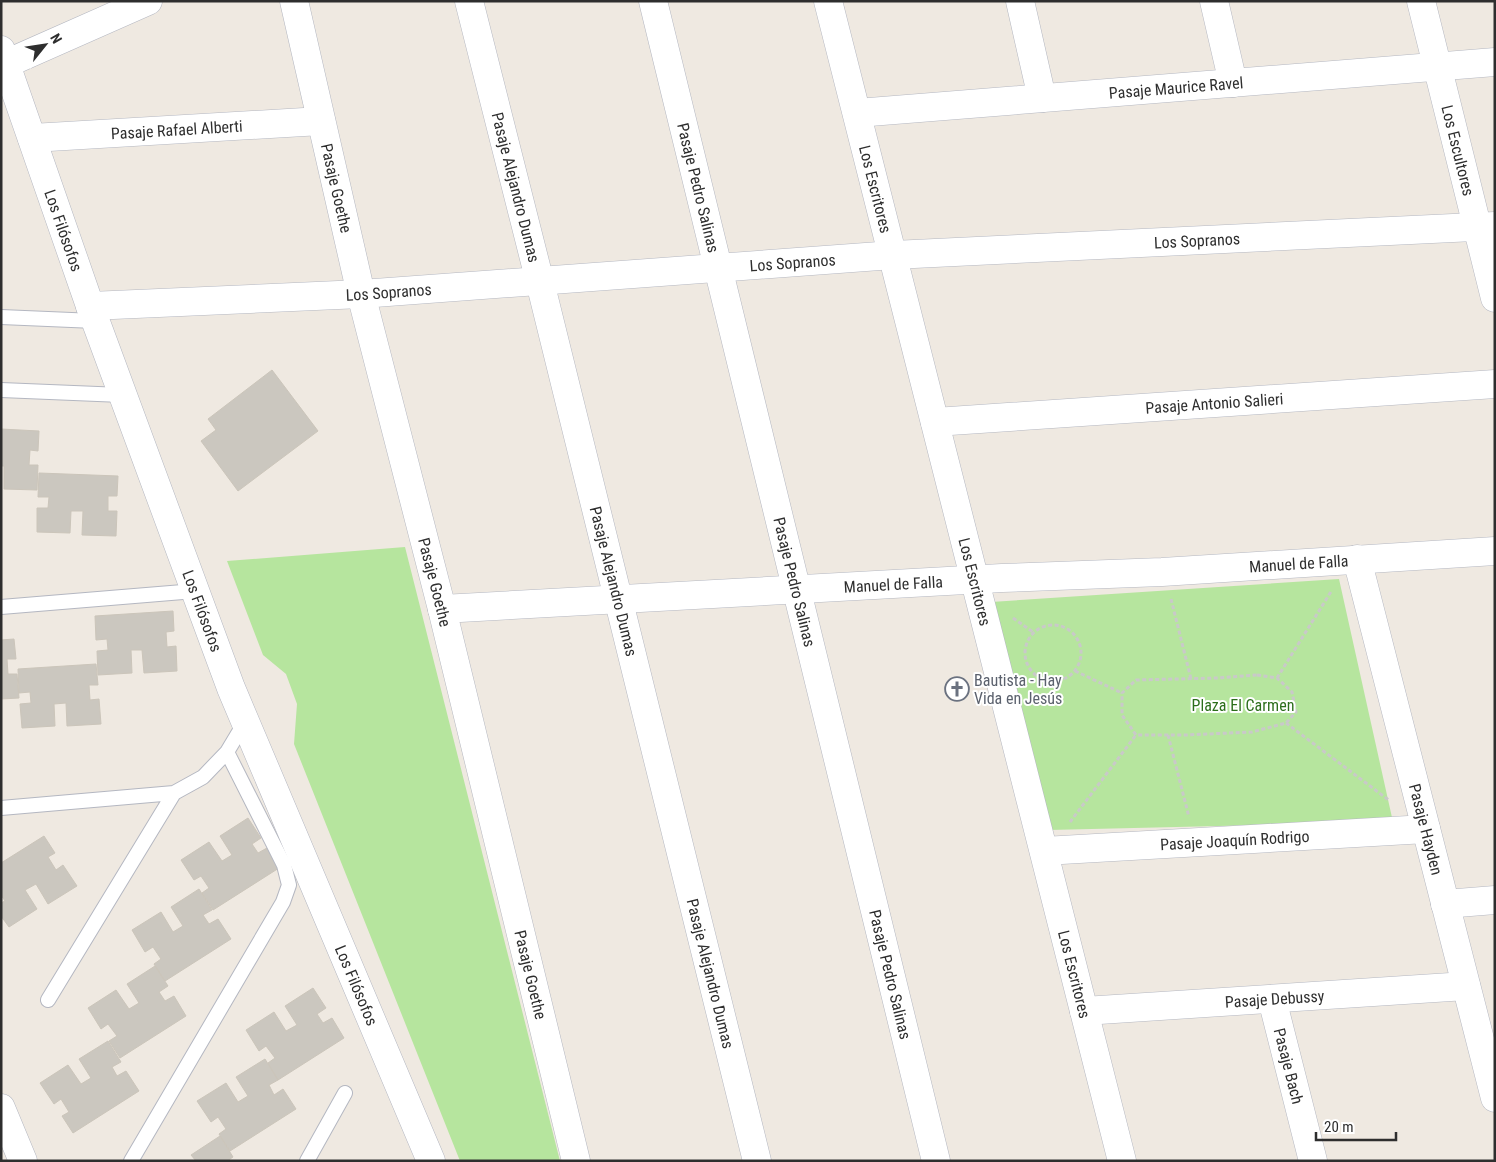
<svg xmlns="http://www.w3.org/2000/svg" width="1496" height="1162" viewBox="0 0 1496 1162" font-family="'Roboto Condensed',sans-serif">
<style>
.green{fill:#b6e59e}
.building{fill:#cbc7bf;stroke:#cbc5ba}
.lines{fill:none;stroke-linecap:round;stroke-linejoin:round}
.lane-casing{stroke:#b4b7c1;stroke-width:16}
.street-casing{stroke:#b4b7c1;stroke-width:29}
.path{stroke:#c9c9c9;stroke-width:3;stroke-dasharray:4 2.5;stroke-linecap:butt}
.lane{stroke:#fff;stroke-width:14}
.street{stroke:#fff;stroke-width:28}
.labels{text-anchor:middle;stroke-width:4;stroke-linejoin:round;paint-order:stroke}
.street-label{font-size:16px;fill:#2e2e2e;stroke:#fff}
.worship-label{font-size:16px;fill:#5b616d;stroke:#fff;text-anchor:start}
.park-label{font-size:16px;fill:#2c6e1b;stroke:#fff}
</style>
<rect width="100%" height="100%" fill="#efe9e1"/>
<path class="green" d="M 405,547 L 560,1161 L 460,1161 L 294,744 L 297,704 L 286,674 L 263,655 L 227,561 Z
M 1339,579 L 1393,822 L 1049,830 L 991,602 Z"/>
<path class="building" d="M 272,370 L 318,431 L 238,491 L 201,441 L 216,430 L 208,419 Z
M 1,429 L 39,431 L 38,451 L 30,450 L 29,465 L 38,465 L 37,490 L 4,489 L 4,466 L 1,466 Z
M 39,473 L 118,476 L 117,496 L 108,496 L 108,511 L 117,511 L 116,536 L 82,535 L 83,511 L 71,511 L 70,533 L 37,532 L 37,508 L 48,508 L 49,497 L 38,497 Z
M 173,611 L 174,631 L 166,632 L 167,647 L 176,646 L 177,671 L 144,673 L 142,650 L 131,650 L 132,673 L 98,675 L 97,651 L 108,650 L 107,639 L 96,640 L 95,616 Z
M 14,639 L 16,659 L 7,659 L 8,674 L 17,674 L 19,698 L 1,699 L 1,640 Z
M 96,664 L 98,685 L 89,685 L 90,700 L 99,699 L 101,724 L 67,726 L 66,703 L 54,704 L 55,726 L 22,728 L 20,704 L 31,703 L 30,692 L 19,693 L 18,669 Z
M 248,818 L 261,838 L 252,844 L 258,853 L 267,848 L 279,868 L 213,910 L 202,893 L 209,888 L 201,876 L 194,880 L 181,860 L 209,842 L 222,861 L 232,855 L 220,836 Z
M 44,836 L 55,853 L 48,857 L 56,870 L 63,865 L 77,886 L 48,904 L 36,884 L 25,890 L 37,909 L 9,927 L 1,916 L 1,903 L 5,901 L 1,895 L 1,863 Z
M 199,889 L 212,910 L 203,915 L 209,924 L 218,919 L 231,939 L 165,981 L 154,964 L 161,959 L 153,947 L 145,952 L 132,930 L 161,912 L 173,932 L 183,926 L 171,907 Z
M 155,966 L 168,986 L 159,992 L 165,1001 L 174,996 L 186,1016 L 120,1058 L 109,1041 L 117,1036 L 108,1024 L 101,1029 L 88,1008 L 116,990 L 129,1009 L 139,1003 L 127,984 Z
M 313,988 L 326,1008 L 317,1014 L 323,1023 L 332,1018 L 344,1038 L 278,1080 L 268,1063 L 275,1058 L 266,1046 L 259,1051 L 246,1030 L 274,1012 L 286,1031 L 297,1025 L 285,1006 Z
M 108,1041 L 121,1062 L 112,1067 L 117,1076 L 126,1071 L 139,1091 L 73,1133 L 62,1116 L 69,1112 L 61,1099 L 54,1104 L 40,1083 L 68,1065 L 81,1084 L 91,1078 L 79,1059 Z
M 265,1059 L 278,1080 L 269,1085 L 274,1095 L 283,1089 L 296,1109 L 230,1151 L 219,1134 L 226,1129 L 218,1117 L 211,1122 L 197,1101 L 226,1083 L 238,1102 L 248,1096 L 236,1077 Z
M 220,1136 L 233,1157 L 227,1161 L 196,1161 L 191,1155 Z"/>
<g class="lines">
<g class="lane-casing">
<path id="lane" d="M 1,317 L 95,321
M 1,390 L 122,395
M 1,607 L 195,591
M 1,808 L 174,793 L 203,777 L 227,752 L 245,722
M 48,1000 L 174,793
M 131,1161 L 283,902 L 289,885 L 284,865 L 227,752
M 307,1161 L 345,1093"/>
</g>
<g class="street-casing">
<g id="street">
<path id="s1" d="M 294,1 L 361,294 L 442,609 L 576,1161"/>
<path id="s2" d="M 469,1 L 540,282 L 757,1161"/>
<path id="s3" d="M 653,1 L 936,1161"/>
<path id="s4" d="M 828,1 L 1122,1161"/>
<path d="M 1020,1 L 1042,98"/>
<path d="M 1214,1 L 1233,83"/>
<path id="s5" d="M 1421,1 L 1495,298"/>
<path id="s6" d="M 1,50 L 90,306 L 231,688 L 431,1161"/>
<path d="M 1,66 L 148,1"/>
<path id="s7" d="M 857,113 L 1495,62"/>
<path id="s8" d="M 32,138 L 321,121"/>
<path id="s9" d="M 90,306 L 361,294 L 893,255 L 1495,226"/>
<path id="s10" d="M 935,422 L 1495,384"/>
<path id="s11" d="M 1357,559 L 1495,1098"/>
<path id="s12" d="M 442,609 L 1002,578 L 1162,572 L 1495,551"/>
<path id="s13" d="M 1044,851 L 1426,829"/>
<path d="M 1445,904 L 1495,900"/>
<path id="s14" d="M 1272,999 L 1313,1161"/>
<path id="s15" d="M 1084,1011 L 1466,986"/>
<path d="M 1,1108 L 23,1161"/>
</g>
</g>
<path class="path" d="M 1171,599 L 1191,679
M 1013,618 L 1033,632
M1025 653a28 28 0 1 1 56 0a28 28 0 1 1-56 0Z
M 1075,671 L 1122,693
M 1257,675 L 1277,678 L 1292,692 L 1296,712 L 1286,723 L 1252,732 L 1185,735 L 1136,735 L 1122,715 L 1122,693 L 1136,680 L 1217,678 Z
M 1277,678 L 1332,590
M 1286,723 L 1390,801
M 1168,735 L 1189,817
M 1070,822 L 1136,735"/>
<use href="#lane" class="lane"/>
<use href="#street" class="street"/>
</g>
<defs>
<g id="church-ring" transform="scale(1.25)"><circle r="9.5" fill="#fff" stroke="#6b7280" stroke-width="1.5"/><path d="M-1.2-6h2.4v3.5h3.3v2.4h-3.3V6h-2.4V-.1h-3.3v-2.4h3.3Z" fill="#6b7280"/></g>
</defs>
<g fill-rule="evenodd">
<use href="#church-ring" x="957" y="689"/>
</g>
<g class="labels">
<g class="street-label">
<text dy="6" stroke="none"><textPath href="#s7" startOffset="320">Pasaje Maurice Ravel</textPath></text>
<text dy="6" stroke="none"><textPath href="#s8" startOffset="145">Pasaje Rafael Alberti</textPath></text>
<text dy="6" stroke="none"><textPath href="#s5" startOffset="154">Los Escultores</textPath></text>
<text dy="6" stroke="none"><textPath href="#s3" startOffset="192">Pasaje Pedro Salinas</textPath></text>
<text dy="6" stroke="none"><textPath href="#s1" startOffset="192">Pasaje Goethe</textPath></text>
<text dy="6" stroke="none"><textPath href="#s2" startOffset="192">Pasaje Alejandro Dumas</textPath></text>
<text dy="6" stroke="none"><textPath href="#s4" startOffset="194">Los Escritores</textPath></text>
<text dy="6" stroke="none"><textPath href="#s6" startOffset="191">Los Filósofos</textPath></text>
<text dy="6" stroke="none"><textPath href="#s9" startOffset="1109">Los Sopranos</textPath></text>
<text dy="6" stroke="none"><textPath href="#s9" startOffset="704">Los Sopranos</textPath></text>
<text dy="6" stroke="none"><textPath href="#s9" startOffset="299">Los Sopranos</textPath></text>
<text dy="6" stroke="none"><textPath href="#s10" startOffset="280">Pasaje Antonio Salieri</textPath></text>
<text dy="6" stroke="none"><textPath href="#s12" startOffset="858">Manuel de Falla</textPath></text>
<text dy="6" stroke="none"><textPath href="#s1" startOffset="598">Pasaje Goethe</textPath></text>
<text dy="6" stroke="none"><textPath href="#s2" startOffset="598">Pasaje Alejandro Dumas</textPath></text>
<text dy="6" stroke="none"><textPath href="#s3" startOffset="598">Pasaje Pedro Salinas</textPath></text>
<text dy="6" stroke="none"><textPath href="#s4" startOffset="599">Los Escritores</textPath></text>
<text dy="6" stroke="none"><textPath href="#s12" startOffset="452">Manuel de Falla</textPath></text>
<text dy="6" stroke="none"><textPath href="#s6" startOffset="596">Los Filósofos</textPath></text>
<text dy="6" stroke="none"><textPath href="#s11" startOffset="279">Pasaje Hayden</textPath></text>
<text dy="6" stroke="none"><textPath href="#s13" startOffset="191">Pasaje Joaquín Rodrigo</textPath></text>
<text dy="6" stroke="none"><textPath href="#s1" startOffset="1002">Pasaje Goethe</textPath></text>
<text dy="6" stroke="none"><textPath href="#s2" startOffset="1002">Pasaje Alejandro Dumas</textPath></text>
<text dy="6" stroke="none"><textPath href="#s4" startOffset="1004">Los Escritores</textPath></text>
<text dy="6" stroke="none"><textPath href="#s3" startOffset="1002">Pasaje Pedro Salinas</textPath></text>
<text dy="6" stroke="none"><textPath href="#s6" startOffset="1001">Los Filósofos</textPath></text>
<text dy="6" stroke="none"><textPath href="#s15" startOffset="191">Pasaje Debussy</textPath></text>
<text dy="6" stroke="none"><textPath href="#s14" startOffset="69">Pasaje Bach</textPath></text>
</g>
<g class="worship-label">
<text x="974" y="686">Bautista - Hay<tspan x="974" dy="18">Vida en Jesús</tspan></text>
</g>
<g class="park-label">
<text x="1243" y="711">Plaza El Carmen</text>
</g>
</g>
<rect width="1496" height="1162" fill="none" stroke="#2e2e2e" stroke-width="5"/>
<g transform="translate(45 45) rotate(60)" stroke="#ffffff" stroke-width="4" paint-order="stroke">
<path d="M0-4L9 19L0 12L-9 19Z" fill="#2e2e2e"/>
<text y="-8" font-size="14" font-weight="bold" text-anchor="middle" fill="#2e2e2e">N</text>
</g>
<path d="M1316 1132v8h80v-8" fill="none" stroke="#2e2e2e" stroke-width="2.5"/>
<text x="1324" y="1132" font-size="15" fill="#2e2e2e" stroke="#ffffff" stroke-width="4" paint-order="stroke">20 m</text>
</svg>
